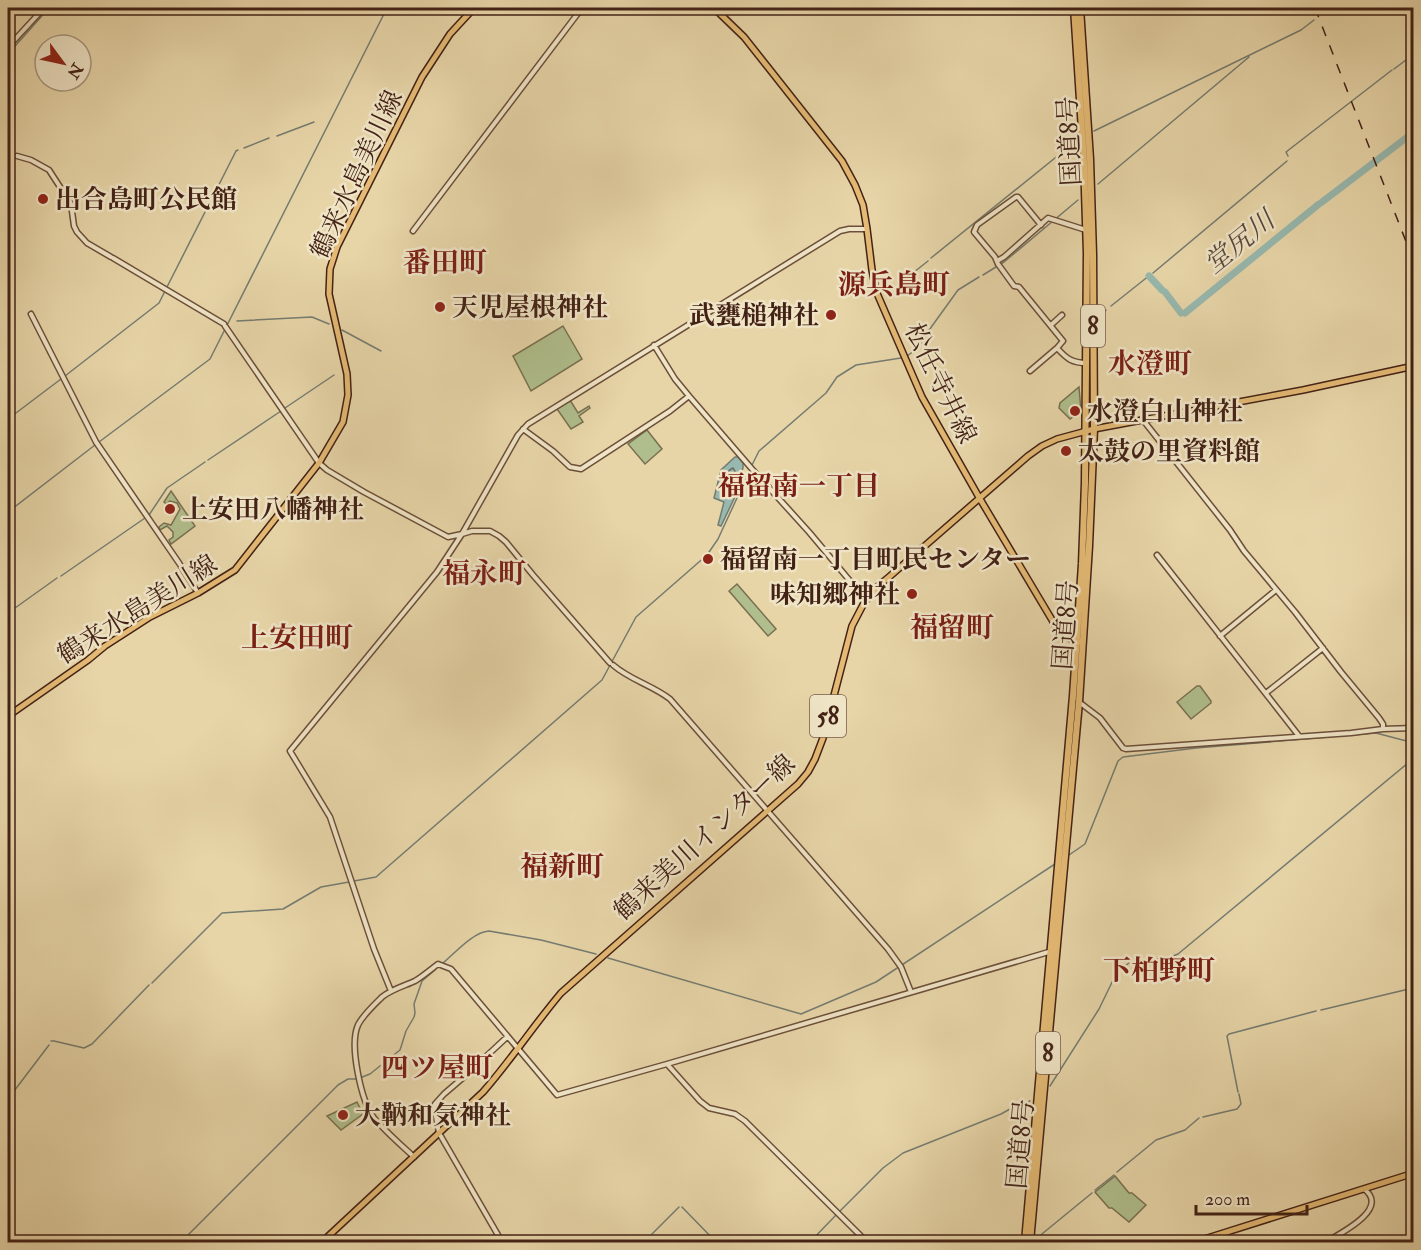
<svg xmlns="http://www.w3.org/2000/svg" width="1421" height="1250" viewBox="0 0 1421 1250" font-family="'IM FELL Double Pica','Noto Serif JP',serif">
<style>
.green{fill:#afbe8c;stroke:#797051;stroke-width:1.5}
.water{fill:#97b8ae;stroke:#757c71;stroke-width:1.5}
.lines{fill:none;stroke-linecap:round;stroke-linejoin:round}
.shore{stroke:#6d6d62;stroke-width:1.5}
.stream{stroke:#757c71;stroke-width:1.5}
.river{stroke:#97b8ae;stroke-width:7}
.minor-casing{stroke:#6c4f3a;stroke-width:7}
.major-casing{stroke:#432216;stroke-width:8}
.highway-casing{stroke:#432216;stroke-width:9}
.minor{stroke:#efe4c6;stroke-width:4}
.major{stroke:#e4ba74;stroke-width:5}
.highway{stroke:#e4ba74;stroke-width:6}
.rail{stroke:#432216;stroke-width:1.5;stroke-dasharray:10 10;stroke-linecap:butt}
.poi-dot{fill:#8f2418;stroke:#efe4c6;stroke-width:2}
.labels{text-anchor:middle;stroke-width:5;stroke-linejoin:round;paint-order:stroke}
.shield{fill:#efe4c6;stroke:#775c4b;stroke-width:1.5}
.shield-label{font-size:24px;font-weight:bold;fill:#432216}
.street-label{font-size:26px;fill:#432216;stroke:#efe4c6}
.poi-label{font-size:26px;font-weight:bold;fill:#432216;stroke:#efe4c6;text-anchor:start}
.water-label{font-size:27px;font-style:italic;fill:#58483c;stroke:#efe4c6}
.neighbourhood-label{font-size:27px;font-weight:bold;fill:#7a1f14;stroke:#efe4c6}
.quarter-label{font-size:28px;font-weight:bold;fill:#7a1f14;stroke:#efe4c6}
</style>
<rect width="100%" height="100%" fill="#e7d5a8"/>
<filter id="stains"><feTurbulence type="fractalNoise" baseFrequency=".00333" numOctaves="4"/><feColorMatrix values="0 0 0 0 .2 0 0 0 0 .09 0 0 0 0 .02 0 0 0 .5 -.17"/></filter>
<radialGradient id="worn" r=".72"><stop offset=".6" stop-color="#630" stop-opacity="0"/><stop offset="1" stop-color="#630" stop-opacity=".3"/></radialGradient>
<path class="green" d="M 563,326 L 582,359 L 531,391 L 513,356 Z
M 1079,387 L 1081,411 L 1070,419 L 1059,408 L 1060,403 Z
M 570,400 L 578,413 L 589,406 L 590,408 L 579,416 L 583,422 L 571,429 L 557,409 Z
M 647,430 L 662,449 L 645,464 L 628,444 Z
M 171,491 L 195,526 L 171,544 L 169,540 L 173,537 L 173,532 L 167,526 L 160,530 L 159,527 L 164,523 L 171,525 L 180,509 L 177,503 L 170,501 L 166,504 L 164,502 Z
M 737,584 L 776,629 L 768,636 L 729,591 Z
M 1197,686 L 1200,686 L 1211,701 L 1211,703 L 1191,719 L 1177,702 Z
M 357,1102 L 363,1114 L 341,1130 L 327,1116 Z
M 1115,1176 L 1129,1193 L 1132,1193 L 1146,1205 L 1129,1222 L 1112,1208 L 1109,1208 L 1095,1192 Z"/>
<path class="water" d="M 735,457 L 738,457 L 743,463 L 743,468 L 741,473 L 745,476 L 721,526 L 718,525 L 724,502 L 714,498 L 721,470 Z"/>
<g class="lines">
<path class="shore" d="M 733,468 C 740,478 735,485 730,495 L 726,496 L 723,495 L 722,492 C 724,483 724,472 733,468 Z"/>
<path class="stream" d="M 761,10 L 763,8
M 1323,13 L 1331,8
M 8,54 L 49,8
M 1394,69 L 1414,54
M 1094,131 L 1301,30 L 1314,20
M 277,136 L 314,122
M 244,148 L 269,138
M 1288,156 L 1286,152 L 1392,70
M 1098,184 L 1249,57
M 931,258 L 1076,141
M 1153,273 L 1287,161
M 983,275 L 1004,262 L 1078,200
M 909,276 L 928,261
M 167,287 L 236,151 L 238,150
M 1111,306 L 1150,275
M 1100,316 L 1106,310
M 237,321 L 312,317 L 329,324
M 342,330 L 381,351
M 907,356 L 918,348 L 927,333 L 958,290 L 979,277
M 65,376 L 159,303 L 165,291
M 285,408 L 334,375
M 8,419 L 61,379
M 99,442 L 210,359 L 387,8
M 208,460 L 281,411
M 752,465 L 759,451 L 826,393 L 837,377 L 856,365 L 901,358
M 8,512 L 95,445
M 149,515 L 167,488 L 205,462
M 61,576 L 145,518
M 8,613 L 57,578
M 1069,855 L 1085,844 L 1118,761 L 1123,757 L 1196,748 L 1376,733 L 1414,743
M 354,881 L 376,877 L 602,680 L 636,617 L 707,555 L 718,539 L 750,470
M 608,958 L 801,1014 L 876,982 L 1055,864
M 443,963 C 455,953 473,932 489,931 L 541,940 L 596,954
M 152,983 L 222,913 L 283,909 L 321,887 L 349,882
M 1321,1010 L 1413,988
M 51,1041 L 54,1041 L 84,1048 L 92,1044 L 149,985
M 1050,1086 L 1099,1009 L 1117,972 L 1129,963 L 1141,960 L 1168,958 L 1178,954 L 1414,758
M 1238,1092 L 1227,1036 L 1229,1034 L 1316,1011
M 8,1099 L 49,1045
M 1203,1117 L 1237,1109 L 1241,1104 L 1239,1094
M 1117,1172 L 1156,1140 L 1185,1130 L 1199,1118
M 1095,1190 L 1114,1175
M 682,1207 L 716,1242
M 840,1211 L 883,1168 L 903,1153 L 1001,1114 L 1010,1109 L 1030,1101
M 1037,1238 L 1092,1193
M 181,1242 L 338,1085 L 348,1079 L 357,1079 L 370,1074 L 400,1050 L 406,1031 L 414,1017 L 415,1013 L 414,1004 L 422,981 L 435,970
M 644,1242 L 679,1207
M 810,1242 L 836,1215"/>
<path class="river" d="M 1322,202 L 1414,132
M 1149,276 L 1162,290
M 1165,292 L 1181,313
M 1185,313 L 1319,204"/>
<g class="minor-casing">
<path id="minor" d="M 8,47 L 44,8
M 17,156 L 31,160 L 49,170 L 71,204 L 74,226 L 77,232 L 87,243 L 111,257
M 413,231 L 582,8
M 113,258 L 224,324
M 997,261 L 1004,257 L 1048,218 L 1086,230
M 31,314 L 96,442 L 179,563 L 198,593
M 1051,325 L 1062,315
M 225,326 L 319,463 L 327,470 L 364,492 L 448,537 L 462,534 L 472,531 L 490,531 L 499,536 L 506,542 L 533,575 L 610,663
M 654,345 L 675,379 L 689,396 L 752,469 L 809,532 L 866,600
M 1057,348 C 1067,359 1072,363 1087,363
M 1030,371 L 1057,348 L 1063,341 L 1019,287 L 1014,286 L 998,264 L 995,257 L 974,232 L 977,225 L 1016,197 L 1018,197 L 1041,225
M 1143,420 L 1230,530 L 1244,551 L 1295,612 L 1341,672 L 1379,718 L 1383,724 L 1383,729
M 523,429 L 553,451 L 570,467 L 581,469 L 670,411 L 689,396
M 1157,555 L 1299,736
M 1220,636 L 1276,590
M 613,665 C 630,680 652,685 670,699 L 888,949 L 901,967 L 911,992
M 1266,693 L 1323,648
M 1079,702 L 1100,718 L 1123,748 L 1126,749 L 1351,733 L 1383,729 L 1414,728
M 391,991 L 374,949 L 330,817 L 290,751 L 437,572 L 462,534 L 518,435 L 528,424 L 840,231 L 849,229 L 867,229
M 667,1064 L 1052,951
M 414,1157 C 400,1144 386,1132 374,1118 C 361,1101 349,1045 358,1025 C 363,1015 374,1005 382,997 C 392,989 404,986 415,981 C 423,976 430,970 438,964 L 451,969 L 557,1095 L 667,1064 L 700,1101 L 709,1108 L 735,1114 L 745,1121 L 867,1242
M 502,1242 L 439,1133 L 435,1111 L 435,1104 L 444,1094 L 465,1076 L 507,1037
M 1326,1242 C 1339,1234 1391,1209 1364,1189"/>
</g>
<g class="major-casing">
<path id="major" d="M 714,8 L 744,37 L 767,66 L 842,161 L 855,185 L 863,205 L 867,229 L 872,270 L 876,291 L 922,397 L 980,499 L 1061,635 L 1079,642
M 8,716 L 88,660 L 105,646 L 150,617 L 198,593 L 235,570 L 319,463 L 343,422 L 348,395 L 347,374 L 329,294 L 330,269 L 337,247 L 422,77 L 450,34 L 474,8
M 322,1242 L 483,1092 C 511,1060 534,1025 561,993 L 798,784 L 808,772 L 815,759 L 823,738 L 852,626 L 864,603 L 877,587 L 889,577 L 1028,456 L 1042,446 L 1057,439 L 1094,429 L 1303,390 L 1414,366
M 1195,1242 L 1414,1173"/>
</g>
<g class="highway-casing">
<path id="highway" d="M 1025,1242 L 1073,696 L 1082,564 L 1085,483 L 1087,253 L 1084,161 L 1074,8
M 1030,1242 L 1079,702 L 1089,546 L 1094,429 L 1093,254 L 1090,159 L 1080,8"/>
</g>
<use href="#minor" class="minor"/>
<use href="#major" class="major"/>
<use href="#highway" class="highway"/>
<path class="rail" d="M 1315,8 L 1414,262"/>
</g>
<g class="poi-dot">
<circle cx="43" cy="199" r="6"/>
<circle cx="440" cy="307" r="6"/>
<circle cx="831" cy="315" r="6"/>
<circle cx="1075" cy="411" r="6"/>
<circle cx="1066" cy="451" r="6"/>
<circle cx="170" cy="509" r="6"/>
<circle cx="708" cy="559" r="6"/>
<circle cx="912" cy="594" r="6"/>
<circle cx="343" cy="1115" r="6"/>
</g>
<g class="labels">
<g class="shield">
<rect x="1081" y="305" width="24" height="42" rx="4.5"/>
<rect x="810" y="695" width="36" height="42" rx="4.5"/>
<rect x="1036" y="1032" width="24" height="42" rx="4.5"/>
</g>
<g class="shield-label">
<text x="1093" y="334">8</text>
<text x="828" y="724">58</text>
<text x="1048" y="1061">8</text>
</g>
<g class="street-label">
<text transform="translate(1069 141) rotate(-93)" y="9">国道8号</text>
<text transform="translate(356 174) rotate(-65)" y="9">鶴来水島美川線</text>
<text transform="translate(941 383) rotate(64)" y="9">松任寺井線</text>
<text transform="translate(137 609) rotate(-32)" y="9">鶴来水島美川線</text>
<text transform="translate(1065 625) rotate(-86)" y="9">国道8号</text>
<text transform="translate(704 837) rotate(-42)" y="9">鶴来美川インター線</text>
<text transform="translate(1020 1144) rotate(-85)" y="9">国道8号</text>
</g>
<g class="poi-label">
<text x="55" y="208">出合島町公民館</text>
<text x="452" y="316">天児屋根神社</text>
<text x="819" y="324" text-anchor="end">武甕槌神社</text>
<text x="1087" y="420">水澄白山神社</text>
<text x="1078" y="460">太鼓の里資料館</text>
<text x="182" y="518">上安田八幡神社</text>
<text x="720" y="568">福留南一丁目町民センター</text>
<text x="900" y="603" text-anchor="end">味知郷神社</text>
<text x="355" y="1124">大靹和気神社</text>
</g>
<g class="water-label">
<text transform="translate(1239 242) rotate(-39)" y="9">堂尻川</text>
</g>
<g class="neighbourhood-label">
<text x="799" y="495">福留南一丁目</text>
</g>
<g class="quarter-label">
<text x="445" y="272">番田町</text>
<text x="894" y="294">源兵島町</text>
<text x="1150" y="373">水澄町</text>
<text x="484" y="583">福永町</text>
<text x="952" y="637">福留町</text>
<text x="297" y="647">上安田町</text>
<text x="562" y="876">福新町</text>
<text x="1159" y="980">下柏野町</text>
<text x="437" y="1077">四ツ屋町</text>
</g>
</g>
<rect width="1421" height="1250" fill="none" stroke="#e7d5a8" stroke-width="30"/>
<rect x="9" y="9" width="1403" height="1232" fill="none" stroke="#432216" stroke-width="3"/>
<rect x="15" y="15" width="1391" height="1220" fill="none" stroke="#432216" stroke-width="1.5"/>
<g transform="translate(63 63) rotate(123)"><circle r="28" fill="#efe4c6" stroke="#aa9680" stroke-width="1.5"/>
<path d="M0-4.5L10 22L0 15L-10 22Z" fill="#8f2418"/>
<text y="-9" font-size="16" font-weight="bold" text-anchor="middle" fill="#432216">N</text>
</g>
<path d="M1196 1205v9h111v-9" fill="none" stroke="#432216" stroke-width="3"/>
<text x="1205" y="1205" font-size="18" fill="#432216" stroke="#efe4c6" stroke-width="4.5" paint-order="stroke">200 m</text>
<rect width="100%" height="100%" filter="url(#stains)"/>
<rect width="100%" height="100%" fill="url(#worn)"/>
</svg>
